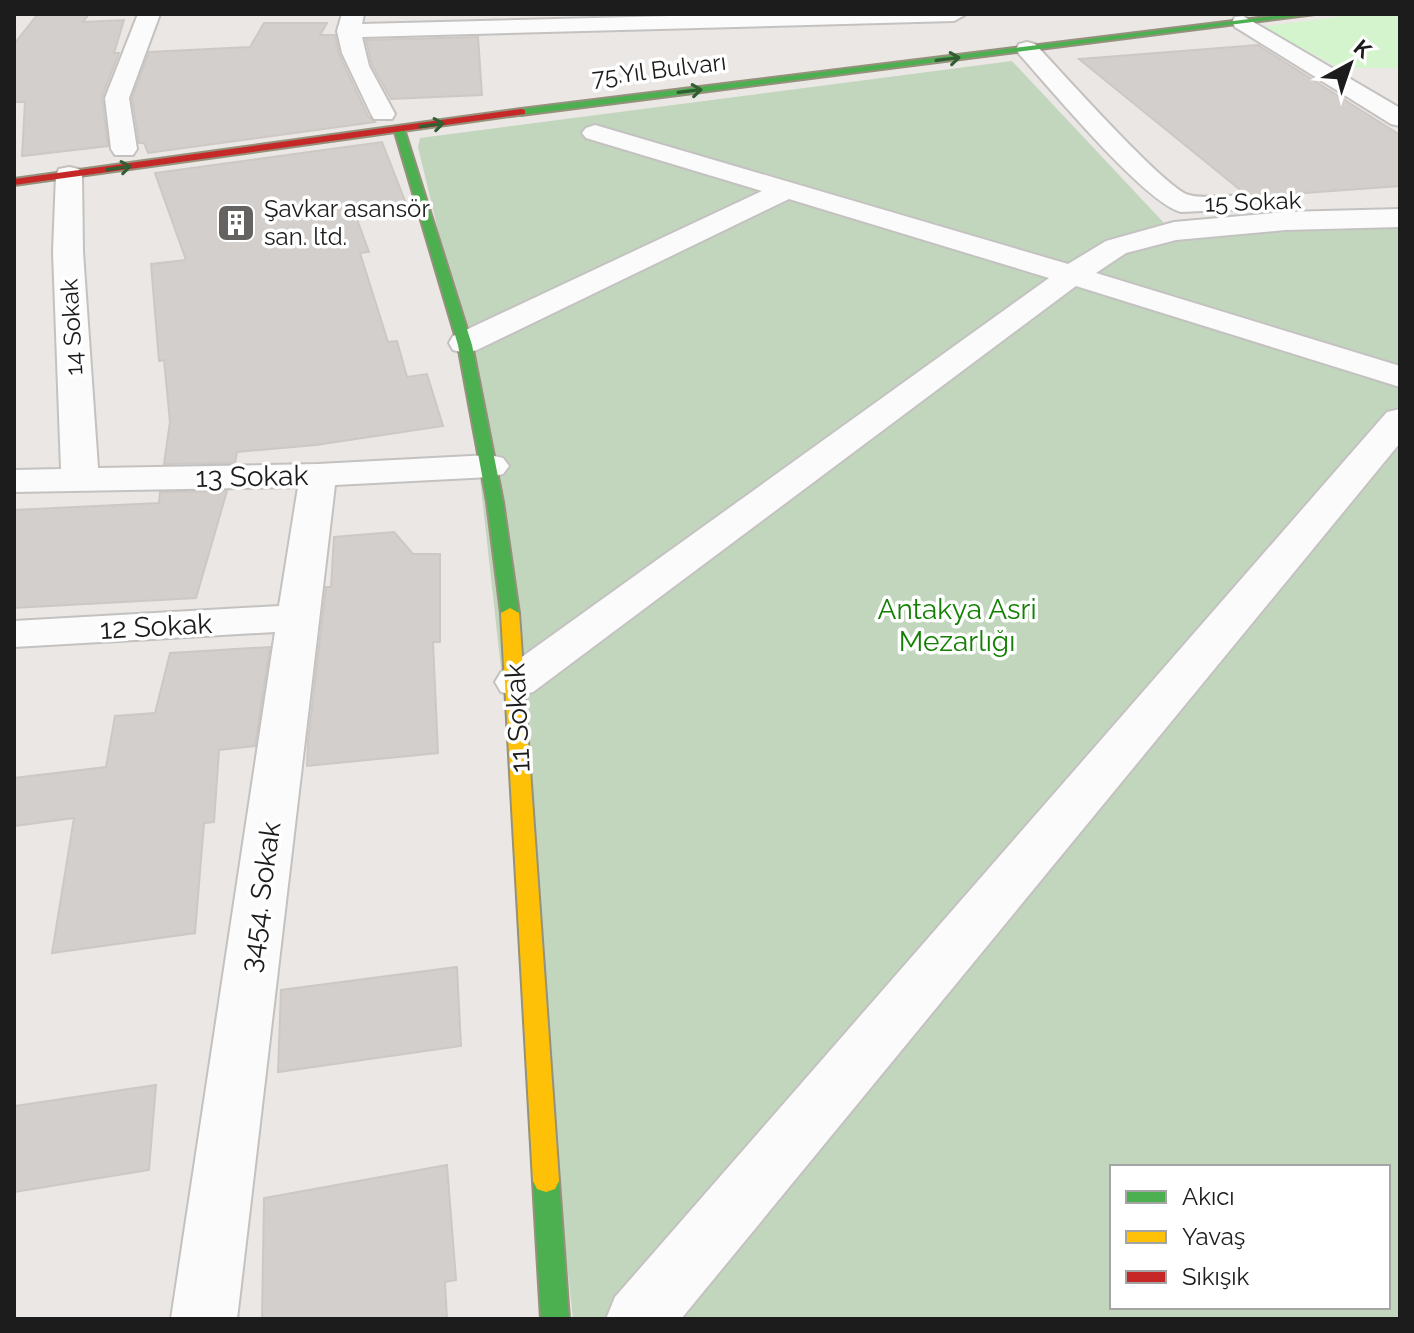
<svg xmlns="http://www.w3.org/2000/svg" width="1414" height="1333" viewBox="0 0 1414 1333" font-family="Raleway,sans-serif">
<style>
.cemetery{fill:#c2d6be;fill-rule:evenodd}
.park{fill:#d3f4cc}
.building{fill:#d3cfcc;stroke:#cec8c5;stroke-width:2}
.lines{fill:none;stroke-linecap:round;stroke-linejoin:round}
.street-casing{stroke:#c3c2c0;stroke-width:4}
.fast-casing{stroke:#95917c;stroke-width:4}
.slow-casing{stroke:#95917c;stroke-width:4}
.jam-casing{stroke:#95917c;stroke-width:4}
.street{fill:#fcfbfb;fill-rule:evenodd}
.fast{fill:#4caf50;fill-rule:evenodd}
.slow{fill:#ffc107;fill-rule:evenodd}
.jam{fill:#c62828;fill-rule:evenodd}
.oneway{stroke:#325e33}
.labels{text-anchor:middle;stroke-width:7;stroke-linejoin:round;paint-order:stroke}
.far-street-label{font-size:24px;fill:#1c1c1c;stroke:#fff}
.far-poi-label{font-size:24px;fill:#1c1c1c;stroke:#fff;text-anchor:start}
.street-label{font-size:28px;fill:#1c1c1c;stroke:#fff}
.park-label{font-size:28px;fill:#138003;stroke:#fff}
</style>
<rect width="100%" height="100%" fill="#eae7e4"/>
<path class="cemetery" d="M 1012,61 L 1180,240 L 1340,227 L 1400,226 L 1400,1319 L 573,1319 L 465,343 L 418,147 L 420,138 ZM 1112,1167 L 1388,1167 L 1388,1307 L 1112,1307 Z"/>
<path class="park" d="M 1358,14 L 1400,14 L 1400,68 L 1340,68 L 1261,27 Z"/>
<path class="building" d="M 38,14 L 89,14 L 83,22 L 124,20 L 114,53 L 119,53 L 102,97 L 108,146 L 22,156 L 25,102 L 14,102 L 14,44 Z
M 264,23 L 327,23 L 320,35 L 335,35 L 339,54 L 368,116 L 375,122 L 148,153 L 144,143 L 139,143 L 132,98 L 149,52 L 250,47 Z
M 478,37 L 482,95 L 391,99 L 372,65 L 366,40 Z
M 1258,45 L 1400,135 L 1400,186 L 1249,197 L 1079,59 Z
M 382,142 L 407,206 L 355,214 L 369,252 L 360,253 L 388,342 L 397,341 L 407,377 L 427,374 L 443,426 L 316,445 L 237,452 L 235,463 L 164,464 L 170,422 L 164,360 L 159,361 L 151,264 L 186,260 L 155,173 Z
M 227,491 L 196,598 L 14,608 L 14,510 L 159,503 L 160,492 Z
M 394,532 L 413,554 L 440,554 L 440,642 L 433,642 L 438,753 L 307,766 L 308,741 L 326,587 L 331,587 L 334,537 Z
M 270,647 L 255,746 L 219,750 L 214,822 L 204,823 L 195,933 L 52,953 L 74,818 L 14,826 L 14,778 L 106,767 L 115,716 L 155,713 L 170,653 Z
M 457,967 L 461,1046 L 278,1072 L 281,990 Z
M 156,1085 L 149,1170 L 14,1192 L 14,1106 Z
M 447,1165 L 456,1280 L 445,1282 L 447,1319 L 262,1319 L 264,1198 Z"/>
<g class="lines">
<g class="street-casing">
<path id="street" d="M 138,14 L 160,14 L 129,98 L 137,149 L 133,155 L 115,155 L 111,149 L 105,98 Z
M 342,14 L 364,14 L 362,24 L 747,14 L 965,15 L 954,21 L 362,37 L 369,66 L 395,114 L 392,119 L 374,119 L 371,114 L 342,53 L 337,31 Z
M 1243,16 L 1400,108 L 1400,126 L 1391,124 L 1235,27 L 1232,22 L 1235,17 Z
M 1027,42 L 1035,44 C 1059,69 1166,190 1189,195 C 1207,200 1227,193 1245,197 L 1249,203 L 1245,209 L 1181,212 C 1145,203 1049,87 1019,54 L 1016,49 L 1019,44 Z
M 595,125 L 1068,264 L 1106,241 L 1174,222 L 1285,212 L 1400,209 L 1400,227 L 1285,230 L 1176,240 L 1126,253 L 1096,273 L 1400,366 L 1400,387 L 1076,286 L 533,692 L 517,696 L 501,692 L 495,682 L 501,672 L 1049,278 L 789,199 L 477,350 L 465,353 L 453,350 L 449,343 L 453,336 L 762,191 L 586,138 L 582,133 L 586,128 Z
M 69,167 L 79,169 L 82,175 L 83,252 L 98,468 L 318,464 L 490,455 L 503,458 L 509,466 L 503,474 L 490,477 L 335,485 L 237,1319 L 171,1319 L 275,632 L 14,647 L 14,621 L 279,606 L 298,487 L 14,492 L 14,470 L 61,469 L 53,252 L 56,175 L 59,169 Z
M 1400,409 L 1400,443 L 681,1319 L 606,1319 L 615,1297 L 1387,412 Z"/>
</g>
<g class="fast-casing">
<path id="fast" d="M 1290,14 L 1315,14 L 521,115 L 516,112 L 521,109 Z
M 399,126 L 404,129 L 472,345 L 503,502 L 519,613 L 510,618 L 501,613 L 487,502 L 458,345 L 394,129 Z
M 546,1170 L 555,1173 L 559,1181 L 569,1319 L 541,1319 L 533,1181 L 537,1173 Z"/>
</g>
<g class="slow-casing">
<path id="slow" d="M 510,608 L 519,613 L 559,1181 L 555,1189 L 546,1192 L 537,1189 L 533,1181 L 501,613 Z"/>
</g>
<g class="jam-casing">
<path id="jam" d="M 521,109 L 525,110 L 525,114 L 14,185 L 14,179 Z"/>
</g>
<use href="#street" class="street"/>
<use href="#fast" class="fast"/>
<use href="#slow" class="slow"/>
<use href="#jam" class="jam"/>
</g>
<defs><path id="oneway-shaft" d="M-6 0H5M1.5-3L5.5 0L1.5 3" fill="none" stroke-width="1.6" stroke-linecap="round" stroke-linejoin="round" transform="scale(2)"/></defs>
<g class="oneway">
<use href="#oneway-shaft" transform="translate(948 59) rotate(-7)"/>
<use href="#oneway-shaft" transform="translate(690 91) rotate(-7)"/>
<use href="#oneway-shaft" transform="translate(432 125) rotate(-8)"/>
<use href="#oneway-shaft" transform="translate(119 168) rotate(-8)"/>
</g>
<defs>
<g id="building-square" transform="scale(2)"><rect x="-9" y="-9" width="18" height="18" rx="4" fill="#646362" stroke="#fff"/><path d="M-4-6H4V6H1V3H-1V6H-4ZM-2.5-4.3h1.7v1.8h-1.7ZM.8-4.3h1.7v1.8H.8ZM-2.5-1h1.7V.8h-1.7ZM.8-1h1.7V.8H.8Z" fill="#fff"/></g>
</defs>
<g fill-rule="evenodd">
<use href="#building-square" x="236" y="223"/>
</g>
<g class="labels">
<g class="far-street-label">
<text transform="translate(659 70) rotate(-7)" y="8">75.Yıl Bulvarı</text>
<text transform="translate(1253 202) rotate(-2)" y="8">15 Sokak</text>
<text transform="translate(72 327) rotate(-93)" y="8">14 Sokak</text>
</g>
<g class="far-poi-label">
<text x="264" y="217">Şavkar asansör<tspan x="264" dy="28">san. ltd.</tspan></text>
</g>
<g class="street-label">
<text transform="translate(252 476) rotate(-1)" y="10">13 Sokak</text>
<text transform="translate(156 626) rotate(-3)" y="10">12 Sokak</text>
<text transform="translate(517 718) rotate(-93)" y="10">11 Sokak</text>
<text transform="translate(260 897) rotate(-82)" y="10">3454. Sokak</text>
</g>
<g class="park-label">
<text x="957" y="619">Antakya Asri<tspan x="957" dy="32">Mezarlığı</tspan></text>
</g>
</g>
<rect width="1414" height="1333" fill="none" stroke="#1c1c1c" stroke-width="32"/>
<rect x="1110" y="1165" width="280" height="144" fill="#ffffff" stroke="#a4a4a4" stroke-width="2"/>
<rect x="1126" y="1191" width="40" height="12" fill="#4caf50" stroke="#a4a4a4" stroke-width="2"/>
<text x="1182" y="1205" font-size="24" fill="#1c1c1c">Akıcı</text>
<rect x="1126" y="1231" width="40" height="12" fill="#ffc107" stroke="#a4a4a4" stroke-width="2"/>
<text x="1182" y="1245" font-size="24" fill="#1c1c1c">Yavaş</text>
<rect x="1126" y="1271" width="40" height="12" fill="#c62828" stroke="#a4a4a4" stroke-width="2"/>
<text x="1182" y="1285" font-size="24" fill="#1c1c1c">Sıkışık</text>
<g transform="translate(1350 64) rotate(40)" stroke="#ffffff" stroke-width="6" paint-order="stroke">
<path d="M0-6L14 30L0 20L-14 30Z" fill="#1c1c1c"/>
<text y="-12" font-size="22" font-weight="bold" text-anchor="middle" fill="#1c1c1c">K</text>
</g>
</svg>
